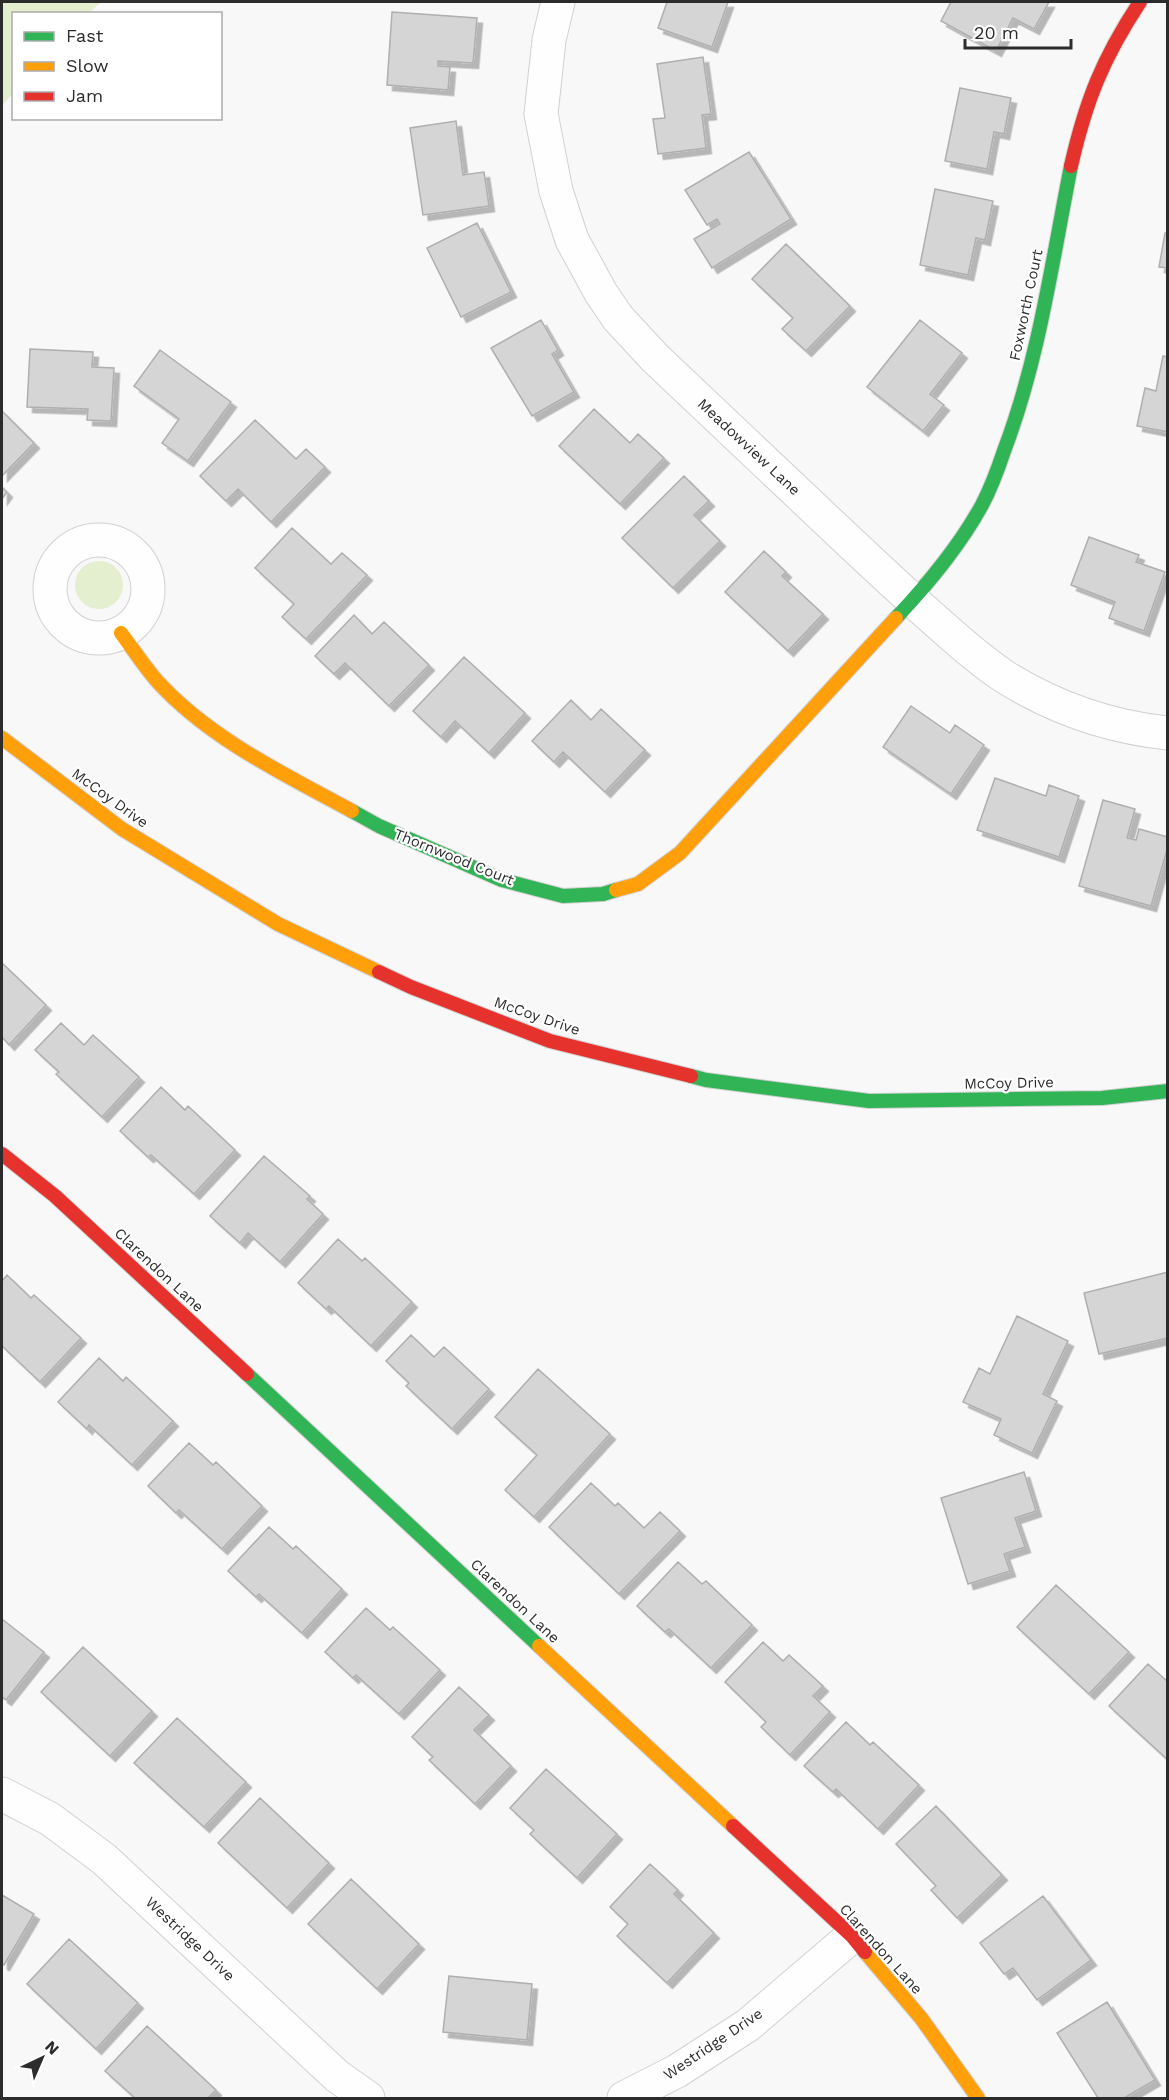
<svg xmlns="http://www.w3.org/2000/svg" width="1169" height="2100" viewBox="0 0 1169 2100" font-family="'Work Sans',sans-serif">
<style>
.green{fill:#e3efcf}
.building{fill:#d5d5d5;stroke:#afafaf;stroke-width:1.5;filter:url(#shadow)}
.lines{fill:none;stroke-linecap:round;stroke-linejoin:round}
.street-casing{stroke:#d1d1d1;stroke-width:35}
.fast-casing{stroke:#d1d1d1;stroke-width:16}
.slow-casing{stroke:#d1d1d1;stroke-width:16}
.jam-casing{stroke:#d1d1d1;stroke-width:16}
.street{stroke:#fefefe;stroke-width:33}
.fast{stroke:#30b455;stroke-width:14}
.slow{stroke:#ff9f0a;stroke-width:14}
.jam{stroke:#e5322d;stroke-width:14}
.labels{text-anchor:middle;stroke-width:4.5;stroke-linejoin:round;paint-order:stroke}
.street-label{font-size:15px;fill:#2c2c2d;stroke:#fff}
</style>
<defs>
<filter id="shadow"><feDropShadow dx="5.5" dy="5.5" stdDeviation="0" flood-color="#0004"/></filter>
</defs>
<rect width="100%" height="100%" fill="#f8f8f8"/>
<path class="green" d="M 2,2 L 101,2 L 89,13 L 14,14 L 13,93 L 2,106 Z
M75 585a24 24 0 1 1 48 0a24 24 0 1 1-48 0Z"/>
<path class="building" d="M 667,2 L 728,2 L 712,47 L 658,28 Z
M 951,2 L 1049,2 L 1034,29 L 1013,18 L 996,51 L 941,21 Z
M 392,12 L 477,18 L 473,63 L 438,61 L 438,66 L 450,67 L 448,90 L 387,85 Z
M 703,57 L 711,114 L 702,115 L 706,148 L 658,154 L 653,119 L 665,118 L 657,64 Z
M 960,88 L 1011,98 L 1004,134 L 994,132 L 987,169 L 945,161 Z
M 456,121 L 463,175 L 484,172 L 489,206 L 423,215 L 410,128 Z
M 749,152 L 791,219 L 712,268 L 694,239 L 720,224 L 717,219 L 707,225 L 685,190 Z
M 935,189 L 993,201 L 985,240 L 976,238 L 968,275 L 920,265 Z
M 477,223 L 511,292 L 461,317 L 427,248 Z
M 1165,233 L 1168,233 L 1168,268 L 1159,267 Z
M 786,244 L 850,306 L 806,351 L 782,329 L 793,318 L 752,279 Z
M 541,320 L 558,350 L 552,354 L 574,392 L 532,416 L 491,348 Z
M 920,320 L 962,353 L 930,394 L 944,405 L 923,431 L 867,387 Z
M 30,349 L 93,352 L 92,367 L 114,368 L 111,421 L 87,420 L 88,409 L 27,407 Z
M 160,350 L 231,402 L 188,461 L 162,443 L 179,419 L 134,386 Z
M 1163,356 L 1168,357 L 1168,432 L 1137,426 L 1145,388 L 1156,391 Z
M 594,409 L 630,443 L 638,434 L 664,458 L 620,504 L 559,446 Z
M 2,411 L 34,443 L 2,476 Z
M 255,420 L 296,459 L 306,449 L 325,467 L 271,522 L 238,489 L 226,501 L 200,476 Z
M 684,476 L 709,501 L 694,515 L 720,541 L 673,588 L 622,538 Z
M 2,487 L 7,492 L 2,499 Z
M 292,528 L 331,564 L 342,553 L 367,575 L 306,639 L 282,617 L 294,604 L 255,568 Z
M 1089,537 L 1139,555 L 1136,562 L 1165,572 L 1144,631 L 1109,618 L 1115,602 L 1071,585 Z
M 764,551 L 786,572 L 782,576 L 823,614 L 788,651 L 725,592 Z
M 354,615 L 372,634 L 384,622 L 429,665 L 389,706 L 345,663 L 334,674 L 315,656 Z
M 464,657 L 525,713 L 489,753 L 455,721 L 441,737 L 413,711 Z
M 571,700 L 591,720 L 601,709 L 645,750 L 605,792 L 563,752 L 554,762 L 532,741 Z
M 911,706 L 950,733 L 955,725 L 984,745 L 951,794 L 883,747 Z
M 995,778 L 1046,796 L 1049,785 L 1079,796 L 1059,857 L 977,830 Z
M 1103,800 L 1135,809 L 1127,838 L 1136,840 L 1139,829 L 1168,837 L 1168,846 L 1151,906 L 1079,886 Z
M 2,963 L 46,1005 L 9,1045 L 2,1037 Z
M 61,1023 L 84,1045 L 93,1035 L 139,1077 L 102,1117 L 56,1074 L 59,1072 L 35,1050 Z
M 161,1087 L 185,1110 L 188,1106 L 235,1150 L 194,1194 L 151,1155 L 148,1157 L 120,1131 Z
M 264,1156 L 310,1196 L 307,1199 L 323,1214 L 280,1262 L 248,1233 L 240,1243 L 210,1216 Z
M 338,1239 L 362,1261 L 365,1258 L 412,1302 L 371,1346 L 329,1306 L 326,1309 L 298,1283 Z
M 1168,1272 L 1168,1338 L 1099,1354 L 1084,1293 Z
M 7,1275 L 31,1298 L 34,1295 L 81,1338 L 40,1382 L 2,1346 L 2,1281 Z
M 1017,1316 L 1068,1341 L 1043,1394 L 1057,1401 L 1032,1453 L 994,1435 L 1001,1419 L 963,1402 L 979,1368 L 990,1374 Z
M 411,1335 L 434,1357 L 444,1347 L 489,1389 L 452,1429 L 406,1386 L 409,1383 L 386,1361 Z
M 99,1358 L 123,1381 L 126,1377 L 173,1421 L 132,1465 L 89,1425 L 87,1429 L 58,1402 Z
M 538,1369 L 610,1434 L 534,1517 L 505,1490 L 537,1455 L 495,1417 Z
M 189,1443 L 213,1465 L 216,1462 L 262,1506 L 222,1549 L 179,1510 L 176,1513 L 148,1486 Z
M 1024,1472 L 1036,1511 L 1015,1518 L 1025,1547 L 1004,1554 L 1010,1571 L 968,1584 L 941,1498 Z
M 591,1483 L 615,1506 L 618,1503 L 644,1528 L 660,1512 L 680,1531 L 619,1594 L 549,1527 Z
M 269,1527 L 293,1549 L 296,1546 L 342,1589 L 302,1633 L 259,1594 L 256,1597 L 228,1571 Z
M 678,1562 L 702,1584 L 706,1581 L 752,1625 L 711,1668 L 669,1629 L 665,1632 L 637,1606 Z
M 1056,1585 L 1129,1652 L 1089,1694 L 1017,1627 Z
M 366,1608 L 390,1630 L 393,1627 L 440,1670 L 399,1714 L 356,1675 L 353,1678 L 325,1652 Z
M 2,1619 L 44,1652 L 6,1700 L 2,1697 Z
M 763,1642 L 783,1661 L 789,1655 L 823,1686 L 813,1696 L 830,1712 L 790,1755 L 761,1727 L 766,1722 L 725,1682 Z
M 83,1647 L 152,1711 L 110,1756 L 41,1692 Z
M 1148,1664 L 1168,1682 L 1168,1760 L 1109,1706 Z
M 459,1687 L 489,1715 L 474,1730 L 511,1766 L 475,1804 L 429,1760 L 433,1757 L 412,1737 Z
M 177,1718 L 246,1782 L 204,1827 L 134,1763 Z
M 846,1722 L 870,1745 L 873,1742 L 919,1785 L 878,1829 L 836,1789 L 833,1792 L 804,1766 Z
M 546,1769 L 617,1834 L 577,1878 L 530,1834 L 534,1830 L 510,1808 Z
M 260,1798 L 329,1863 L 287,1908 L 218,1843 Z
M 936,1806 L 1002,1875 L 957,1918 L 931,1890 L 936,1886 L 896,1844 Z
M 650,1864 L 678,1890 L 674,1894 L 714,1933 L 667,1983 L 617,1936 L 628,1924 L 610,1907 Z
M 351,1879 L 419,1944 L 377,1989 L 308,1924 Z
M 2,1895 L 34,1914 L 4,1965 L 2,1964 Z
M 1043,1896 L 1091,1960 L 1037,2000 L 1013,1968 L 1004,1974 L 980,1943 Z
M 69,1939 L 138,2003 L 96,2049 L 27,1984 Z
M 449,1976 L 532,1984 L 527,2040 L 443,2032 Z
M 1107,2002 L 1155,2080 L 1124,2098 L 1098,2098 L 1057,2033 Z
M 147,2026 L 216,2090 L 208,2098 L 135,2098 L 105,2071 Z"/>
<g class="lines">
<g class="street-casing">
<path id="street" d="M 558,2 L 549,40 L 541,114 L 556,191 L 572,240 L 601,293 L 618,318 L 655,358 C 716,416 777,473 837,530 C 873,564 908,597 945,629 C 964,646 984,663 1005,677 C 1055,708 1109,727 1168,733
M50 589a49 49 0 1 1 98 0a49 49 0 1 1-98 0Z
M 2,1794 L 50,1819 L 104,1859 L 337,2076 L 368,2098
M 624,2098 L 677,2071 L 748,2025 L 852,1936"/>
</g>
<g class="fast-casing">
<path id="fast" d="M 896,618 C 928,584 959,547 982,505 C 991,488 998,469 1004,451 C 1039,359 1052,262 1071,166
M 352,811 L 379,826 L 502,880 L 563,896 L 603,894 L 616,890
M 691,1076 L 706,1080 L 869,1101 L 1102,1098 L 1168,1091
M 247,1374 L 539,1646"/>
</g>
<g class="slow-casing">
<path id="slow" d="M 121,633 C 133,649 144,666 157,681 C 210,739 284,774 352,811
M 2,738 L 122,829 L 278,924 L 379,972
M 616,890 L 638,884 L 680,853 L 896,618
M 539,1646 L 733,1826
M 865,1952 L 921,2018 L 978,2098"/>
</g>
<g class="jam-casing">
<path id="jam" d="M 1071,166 C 1086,100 1103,58 1140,2
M 379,972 L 411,987 L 550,1041 L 691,1076
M 2,1154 L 55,1196 L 247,1374
M 733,1826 L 852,1936 L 865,1952"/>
</g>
<use href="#street" class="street"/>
<use href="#fast" class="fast"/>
<use href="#slow" class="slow"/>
<use href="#jam" class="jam"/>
</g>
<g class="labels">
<g class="street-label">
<text transform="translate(1026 305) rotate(-78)" y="5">Foxworth Court</text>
<text transform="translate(749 447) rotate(43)" y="5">Meadowview Lane</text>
<text transform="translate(110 798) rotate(36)" y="5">McCoy Drive</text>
<text transform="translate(454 857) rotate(22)" y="5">Thornwood Court</text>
<text transform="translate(537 1016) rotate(19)" y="5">McCoy Drive</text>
<text transform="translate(1009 1083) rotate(-1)" y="5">McCoy Drive</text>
<text transform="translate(159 1270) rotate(43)" y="5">Clarendon Lane</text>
<text transform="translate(515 1601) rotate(43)" y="5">Clarendon Lane</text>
<text transform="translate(190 1939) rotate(43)" y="5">Westridge Drive</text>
<text transform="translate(881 1949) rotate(48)" y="5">Clarendon Lane</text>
<text transform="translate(713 2044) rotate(-34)" y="5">Westridge Drive</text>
</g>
</g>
<rect width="1169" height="2100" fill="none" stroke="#2c2c2d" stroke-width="6"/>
<rect x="12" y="12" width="210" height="108" fill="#ffffff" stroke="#ababab" stroke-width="1.5"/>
<rect x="24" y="32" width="30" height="9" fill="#30b455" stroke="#ababab" stroke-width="1.5"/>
<text x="66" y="42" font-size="18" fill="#2c2c2d">Fast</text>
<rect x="24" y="62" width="30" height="9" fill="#ff9f0a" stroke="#ababab" stroke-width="1.5"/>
<text x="66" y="72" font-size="18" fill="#2c2c2d">Slow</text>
<rect x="24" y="92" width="30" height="9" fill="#e5322d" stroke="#ababab" stroke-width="1.5"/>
<text x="66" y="102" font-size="18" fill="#2c2c2d">Jam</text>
<g transform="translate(42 2058) rotate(44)" stroke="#ffffff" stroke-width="4.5" paint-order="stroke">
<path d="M0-4.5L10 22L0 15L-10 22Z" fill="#2c2c2d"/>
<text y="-9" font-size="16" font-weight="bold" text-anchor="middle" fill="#2c2c2d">N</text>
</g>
<path d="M965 39v9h106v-9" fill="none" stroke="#2c2c2d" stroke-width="3"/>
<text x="974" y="39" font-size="18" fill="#2c2c2d" stroke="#ffffff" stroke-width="4.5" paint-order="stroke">20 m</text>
</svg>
